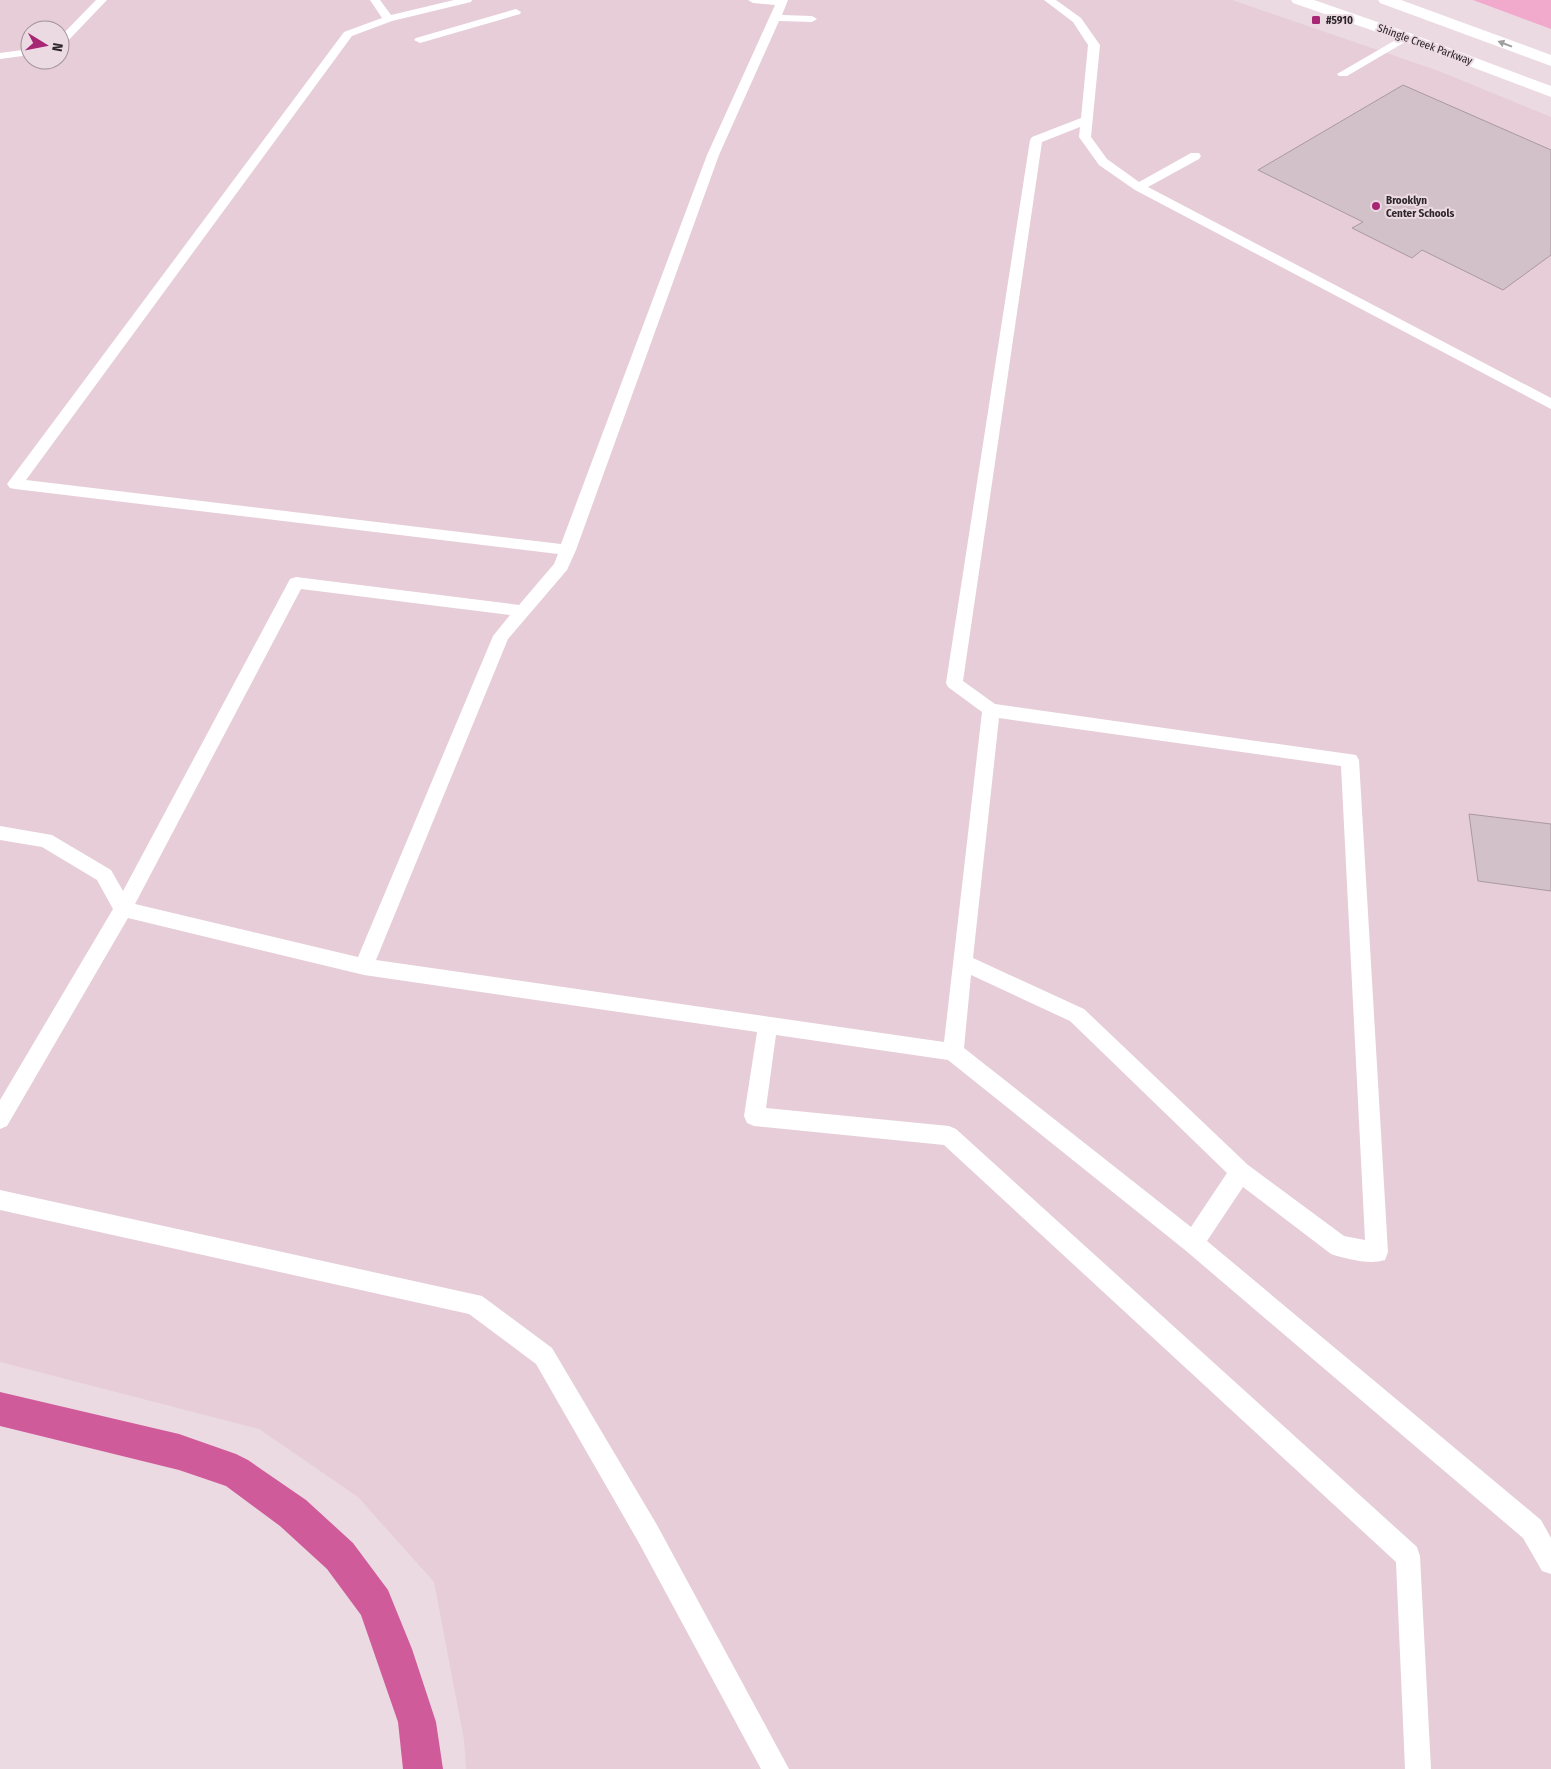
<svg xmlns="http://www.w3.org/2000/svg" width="1551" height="1769" viewBox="0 0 1551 1769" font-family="'Fira Sans Condensed',sans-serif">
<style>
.built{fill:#e6cdd8;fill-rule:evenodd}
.green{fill:#f1a9cc}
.building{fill:#d2c1c8;stroke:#aa99a0}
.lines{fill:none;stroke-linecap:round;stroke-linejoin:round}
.service{fill:#fff;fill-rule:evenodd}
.tertiary{fill:#fff;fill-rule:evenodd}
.motorway{fill:#d05b9b;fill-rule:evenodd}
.oneway{fill:#a19e9f}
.poi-dot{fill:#a82775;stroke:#ecdae2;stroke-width:2}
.labels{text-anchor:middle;stroke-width:4;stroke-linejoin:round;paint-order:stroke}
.far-poi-label{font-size:11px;font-weight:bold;fill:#2e272a;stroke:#ecdae2;text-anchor:start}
.far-street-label{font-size:11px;fill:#2e272a;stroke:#ecdae2}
</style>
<rect width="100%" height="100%" fill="#ecdae2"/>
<path class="built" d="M 0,0 L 1232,0 L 1439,71 L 1551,117 L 1551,1769 L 466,1769 L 464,1740 L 434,1582 L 358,1497 L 259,1429 L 0,1362 ZM 30,30 L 60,30 L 60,60 L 30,60 Z"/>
<path class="green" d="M 1473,0 L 1551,0 L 1551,29 Z"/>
<path class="building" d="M 1403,85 L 1551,150 L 1551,255 L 1503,290 L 1422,250 L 1412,258 L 1352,228 L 1363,222 L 1258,170 Z
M 1469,814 L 1551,824 L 1551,891 L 1478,881 Z"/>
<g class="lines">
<path class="service" d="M 96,0 L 107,0 L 64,45 L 60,46 L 60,37 Z
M 370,0 L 380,0 L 391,15 L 454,0 L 472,0 L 471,2 L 392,21 L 352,36 L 26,480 L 561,544 L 707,155 L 775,5 L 753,3 L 748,0 L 788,0 L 782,15 L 812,16 L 817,19 L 812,22 L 779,21 L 719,155 L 576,550 L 567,570 L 508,639 L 376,960 L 944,1042 L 982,712 L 948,687 L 946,683 L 1030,140 L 1032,137 L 1081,118 L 1088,45 L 1073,22 L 1044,0 L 1056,0 L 1081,18 L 1100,45 L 1091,137 L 1107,159 L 1139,182 L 1191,153 L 1199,153 L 1201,156 L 1199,159 L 1148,187 L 1551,398 L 1551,409 L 1135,190 L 1099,165 L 1079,137 L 1080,127 L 1042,142 L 963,681 L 995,704 L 1356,755 L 1359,760 L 1388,1252 L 1385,1260 C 1370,1265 1346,1259 1331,1254 L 1243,1187 L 1207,1241 L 1541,1520 L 1551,1538 L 1551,1574 L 1542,1571 L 1523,1538 L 1185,1250 L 948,1060 L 776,1035 L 766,1108 L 949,1126 L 956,1129 L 1417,1547 L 1420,1556 L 1431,1769 L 1405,1769 L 1396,1562 L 944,1145 L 754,1126 L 747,1123 L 744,1116 L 757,1032 L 364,975 L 128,918 L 7,1126 L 0,1129 L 0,1100 L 113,909 L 97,880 L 42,847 L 0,840 L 0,826 L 52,835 L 111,870 L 123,891 L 290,579 L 296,577 L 519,605 L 554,564 L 558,554 L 15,489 L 10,488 L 7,484 L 344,32 L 382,18 ZM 301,589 L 510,615 L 493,636 L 358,957 L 135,904 ZM 999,718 L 1341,766 L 1365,1240 L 1344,1236 L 1248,1165 L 1084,1009 L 973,958 ZM 971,975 L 1070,1021 L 1227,1173 L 1191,1227 L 964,1048 Z
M 516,9 L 521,12 L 520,14 L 420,43 L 414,40 L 416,38 Z
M 1406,34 L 1412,37 L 1410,39 L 1347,76 L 1339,76 L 1337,74 Z
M 30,49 L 30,55 L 0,59 L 0,53 Z
M 0,1190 L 482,1296 L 552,1348 L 657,1525 L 789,1769 L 761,1769 L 639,1543 L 536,1364 L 469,1314 L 0,1210 Z"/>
<path class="tertiary" d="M 1291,0 L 1314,0 L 1412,34 L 1551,86 L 1551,97 L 1400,40 L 1293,3 Z
M 1378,0 L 1401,0 L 1551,55 L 1551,66 L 1380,3 Z"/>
<path class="motorway" d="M 0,1392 L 179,1434 L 236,1454 L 248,1460 L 306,1500 L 353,1543 L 388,1590 L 412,1649 L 436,1722 L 443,1769 L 403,1769 L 398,1722 L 361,1615 L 327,1569 L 280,1526 L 226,1486 L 179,1470 L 0,1426 Z"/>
</g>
<defs><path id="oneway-solid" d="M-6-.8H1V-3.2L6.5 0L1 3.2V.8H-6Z" transform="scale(1.25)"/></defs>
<use class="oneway" href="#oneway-solid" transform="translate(1505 44) rotate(-159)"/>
<g class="poi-dot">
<rect x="1311" y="15" width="10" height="10" rx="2.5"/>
<circle cx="1376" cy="206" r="5"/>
</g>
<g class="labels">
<g class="far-poi-label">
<text x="1326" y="24">#5910</text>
<text x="1386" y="204">Brooklyn<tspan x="1386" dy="13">Center Schools</tspan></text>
</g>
<g class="far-street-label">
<text transform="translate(1425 44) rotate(20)" y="4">Shingle Creek Parkway</text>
</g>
</g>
<g transform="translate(45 45) rotate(100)"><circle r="24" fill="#ecdae2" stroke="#a09298"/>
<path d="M0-4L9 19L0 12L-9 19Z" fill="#a82775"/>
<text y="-8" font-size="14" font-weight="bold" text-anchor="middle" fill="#2e272a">N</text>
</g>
</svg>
